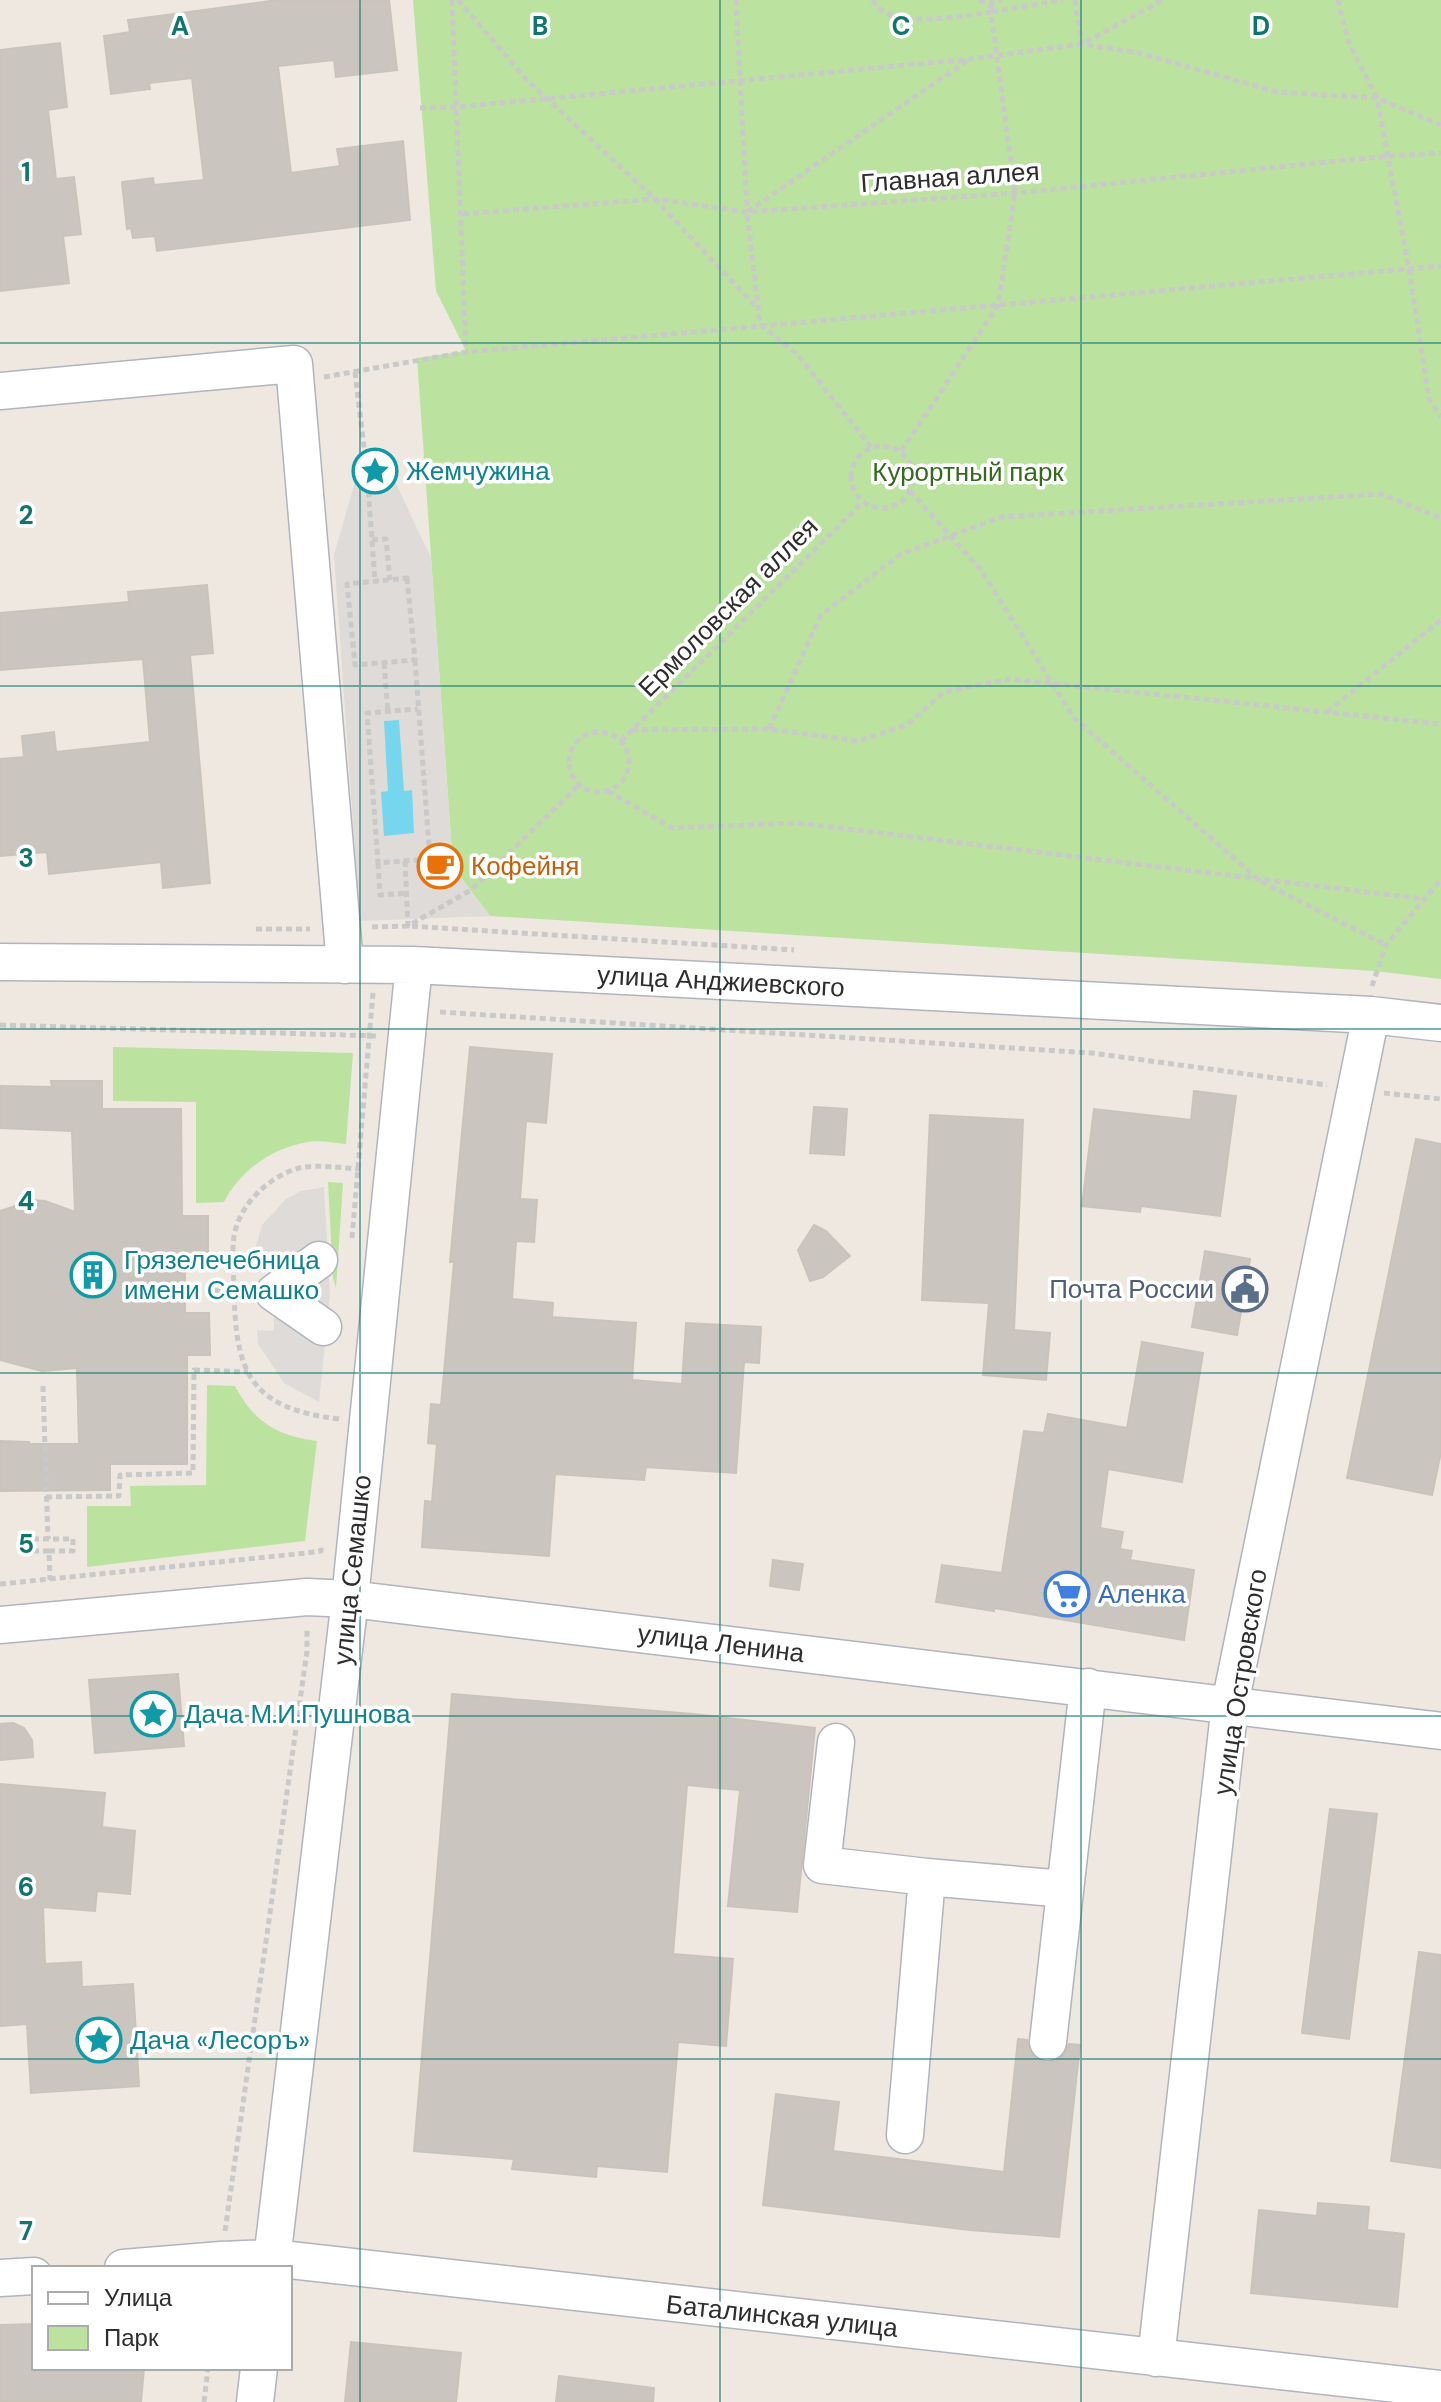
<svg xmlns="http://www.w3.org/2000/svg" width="1441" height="2402" viewBox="0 0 1441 2402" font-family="'DM Sans',sans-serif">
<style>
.green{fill:#bbe39f}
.plaza{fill:#dfdbd8}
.water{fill:#76d6ee}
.building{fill:#cac6bf;stroke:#cac3ba;stroke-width:2}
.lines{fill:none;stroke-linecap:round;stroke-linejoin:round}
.minor-casing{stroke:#b1b4bd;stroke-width:39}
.path{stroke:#c9c9c9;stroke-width:5;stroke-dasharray:6 4;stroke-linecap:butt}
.minor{stroke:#fff;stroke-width:36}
.grid{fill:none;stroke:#0f766e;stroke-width:2;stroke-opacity:0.55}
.labels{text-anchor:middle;stroke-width:7;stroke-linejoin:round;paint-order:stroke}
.street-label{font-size:26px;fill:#2e2e2e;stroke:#fff}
.culture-label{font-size:26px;fill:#0d838f;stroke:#fff;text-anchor:start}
.park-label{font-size:26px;fill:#326c1c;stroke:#fff}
.food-label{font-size:26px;fill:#c56008;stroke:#fff;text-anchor:start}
.service-label{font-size:26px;fill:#4e5e75;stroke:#fff;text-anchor:end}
.shop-label{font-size:26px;fill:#366cbe;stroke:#fff;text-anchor:start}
.grid-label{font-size:26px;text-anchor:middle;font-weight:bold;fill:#0f766e;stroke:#fff;stroke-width:7;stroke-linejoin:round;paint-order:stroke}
</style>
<rect width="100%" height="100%" fill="#eee8e1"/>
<path class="green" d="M 413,0 L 1441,0 L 1441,979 L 1375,971 L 490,916 L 453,867 L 417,358 L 466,351 L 436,291 Z
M 113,1047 L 353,1053 L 346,1144 C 334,1143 320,1140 308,1142 C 272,1148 241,1170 224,1202 L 196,1203 L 196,1102 L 113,1101 Z
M 328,1182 L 343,1183 L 336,1288 L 333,1278 Z
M 207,1385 L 235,1386 C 254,1422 277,1436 317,1441 L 305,1541 L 87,1567 L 87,1506 L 131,1506 L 130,1486 L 206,1485 Z"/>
<path class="plaza" d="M 358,471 L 390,471 L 431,558 L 453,867 L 490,916 L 360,921 L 334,555 Z
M 324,1187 L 330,1294 L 319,1402 L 284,1383 L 258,1344 L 257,1330 L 274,1331 L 274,1254 L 254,1253 L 262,1225 L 286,1199 L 301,1191 Z"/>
<path class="water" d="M 399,720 L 404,791 L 412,790 L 414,833 L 384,836 L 381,792 L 388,791 L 384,721 Z"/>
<path class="building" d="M 278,0 L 389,0 L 397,70 L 336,77 L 334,60 L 278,66 L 291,173 L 340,166 L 337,149 L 403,141 L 410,220 L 157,251 L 155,236 L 133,238 L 131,228 L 127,229 L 122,182 L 153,178 L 154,185 L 204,180 L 192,78 L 149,83 L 150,89 L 111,94 L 104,36 L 130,32 L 128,20 Z
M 60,43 L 67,107 L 48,110 L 56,179 L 74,177 L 81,234 L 63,236 L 69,283 L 0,291 L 0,50 Z
M 207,585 L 213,653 L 190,655 L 210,883 L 163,888 L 161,862 L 49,874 L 47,852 L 0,856 L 0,759 L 24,757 L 22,736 L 54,732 L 56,752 L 150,742 L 143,659 L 0,670 L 0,613 L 129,602 L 128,592 Z
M 470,1047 L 552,1054 L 546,1123 L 526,1121 L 520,1199 L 537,1200 L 534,1242 L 516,1241 L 512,1299 L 553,1303 L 552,1317 L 636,1323 L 632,1380 L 682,1384 L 686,1323 L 761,1327 L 759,1363 L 744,1362 L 736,1473 L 646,1467 L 644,1480 L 555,1474 L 549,1556 L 422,1547 L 425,1501 L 432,1502 L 437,1444 L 428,1443 L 431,1404 L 441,1405 L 454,1262 L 450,1262 Z
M 51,1081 L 102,1081 L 102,1109 L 181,1109 L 182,1216 L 208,1216 L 208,1263 L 185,1263 L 185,1313 L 209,1313 L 210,1355 L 187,1355 L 187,1464 L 110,1464 L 110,1490 L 0,1491 L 0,1441 L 29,1442 L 29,1444 L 79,1444 L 77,1368 L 42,1371 L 0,1360 L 0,1211 L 33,1200 L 45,1201 L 75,1212 L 72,1131 L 0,1128 L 0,1086 L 52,1087 Z
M 1194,1091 L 1236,1096 L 1220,1216 L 1141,1206 L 1140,1212 L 1082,1206 L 1094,1109 L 1191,1120 Z
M 814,1107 L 847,1109 L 844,1155 L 810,1153 Z
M 930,1115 L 1023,1120 L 1014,1330 L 1050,1333 L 1046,1380 L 983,1375 L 989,1303 L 922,1300 Z
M 1416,1139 L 1441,1144 L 1441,1452 L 1432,1495 L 1347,1478 Z
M 814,1225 L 826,1231 L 850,1256 L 823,1277 L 810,1281 L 798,1250 Z
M 1205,1251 L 1250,1259 L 1237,1335 L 1192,1327 Z
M 1142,1342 L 1203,1353 L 1182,1482 L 1108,1469 L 1100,1528 L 1123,1532 L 1120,1549 L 1132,1551 L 1130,1560 L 1194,1570 L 1184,1640 L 994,1608 L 994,1611 L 936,1602 L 942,1565 L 1002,1573 L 1024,1431 L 1044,1433 L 1048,1414 L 1127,1428 Z
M 773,1560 L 803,1564 L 799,1590 L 770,1586 Z
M 178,1674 L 184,1746 L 95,1753 L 89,1680 Z
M 452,1694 L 693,1714 L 815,1728 L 797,1912 L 728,1906 L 740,1790 L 687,1785 L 673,1954 L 733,1959 L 726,2046 L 678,2042 L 667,2172 L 597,2166 L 596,2177 L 512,2169 L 514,2159 L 414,2151 Z
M 13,1723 L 24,1728 L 32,1740 L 33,1757 L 0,1760 L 0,1724 Z
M 0,1784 L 105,1793 L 102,1827 L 135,1831 L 130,1894 L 97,1891 L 95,1911 L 43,1907 L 45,1964 L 81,1962 L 82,1987 L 133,1984 L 139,2086 L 31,2093 L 27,2024 L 0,2026 Z
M 1330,1809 L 1377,1814 L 1349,2039 L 1302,2033 Z
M 1419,1952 L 1441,1955 L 1441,2168 L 1391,2161 Z
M 1018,2039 L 1027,2040 L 1029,2050 L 1035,2058 L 1046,2063 L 1056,2061 L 1064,2055 L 1069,2044 L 1080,2045 L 1059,2237 L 970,2230 L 763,2205 L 776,2094 L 839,2102 L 833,2151 L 1004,2172 Z
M 1318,2203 L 1369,2207 L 1367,2230 L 1404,2234 L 1397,2307 L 1251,2293 L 1259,2210 L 1317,2216 Z
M 34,2324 L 34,2368 L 144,2368 L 141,2402 L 0,2402 L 0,2325 Z
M 351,2342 L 461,2353 L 456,2402 L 345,2402 Z
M 559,2376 L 654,2388 L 653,2402 L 556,2402 Z"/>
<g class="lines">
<g class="minor-casing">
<path id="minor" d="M 0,391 L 294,364 L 345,965
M 0,962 L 414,965 L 1371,1015 L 1441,1023
M 319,1260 L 274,1293 L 323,1327
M 0,1625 L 307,1597 L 350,1599 L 1441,1731
M 836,1742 L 822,1865 L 927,1877
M 1048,2042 L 1088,1687
M 905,2135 L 927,1877 L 1065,1889
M 123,2268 L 221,2260 L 272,2258 L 1441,2389
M 271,2268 L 350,1599 L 414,965
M 0,2278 L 34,2276
M 1156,2358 L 1230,1704 L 1371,1015
M 255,2402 L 259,2368"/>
</g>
<path class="path" d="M 452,0 L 466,352
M 458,0 L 526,79 L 655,199 L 758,309
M 736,0 L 747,211
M 873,0 C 885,31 964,16 991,12 L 1015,193 L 998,305 L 901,452
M 979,0 L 991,3 L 1002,0
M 1075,0 L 1082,44 L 1139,53 L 1277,92 L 1377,98 L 1441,125
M 1338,0 L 1348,41 L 1377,98 L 1409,269 L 1429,399 L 1441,417
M 991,3 L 991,12 L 1063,0
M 420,108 L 457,107 L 971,59 L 1082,44 L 1163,0
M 463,214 L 655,199 L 747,212 L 1015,193 L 1388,156 L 1441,153
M 355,372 L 367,472 L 375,582
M 324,377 L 466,352 L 1441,266
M851 477a31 31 0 1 1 62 0a31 31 0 1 1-62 0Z
M 871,447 L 798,355 L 760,324 L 747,212 L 967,61
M 910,491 L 981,570 L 1074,718 L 1260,881 L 1386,945
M 372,540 L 386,539 L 390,580
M 407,578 L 415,660 L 355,665 L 347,584 Z
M 415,660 L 430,859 L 378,863 L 367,713 L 418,709
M 384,663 L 388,712
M 1327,712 L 1441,620
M 769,729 L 821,615 L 901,554 L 1002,517 L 1381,494 L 1441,518
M 632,730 L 769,729 L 858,741 L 907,725 L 944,692 L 1009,679 L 1441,724
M569 762a30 30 0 1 1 60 0a30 30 0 1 1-60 0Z
M 621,741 L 863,502
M 608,791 L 672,828 L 798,823 L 1424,899
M 405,861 L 408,926 L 471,890 L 579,785
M 378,863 L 380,895 L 407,893
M 372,927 L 408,926 L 794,950
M 256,929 L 310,929
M 1372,986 L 1386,945 L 1441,879
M 440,1012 L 1092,1053 L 1327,1085
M 0,1025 L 379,1036
M 1384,1093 L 1441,1099
M 352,1238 L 373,993
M 185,1288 L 245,1293
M 43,1386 L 48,1539
M 339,1419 C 247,1408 235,1370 234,1285 C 233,1269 232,1252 234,1236 C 239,1205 269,1176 299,1168 C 318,1164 341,1168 360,1169
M 46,1497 L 119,1496 L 120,1475 L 193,1473 L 194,1370 L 248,1372
M 49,1551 L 27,1551 L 27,1539 L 73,1539 L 73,1551 L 49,1551 L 50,1580
M 0,1584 L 307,1553 L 321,1551 L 321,1546
M 225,2231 L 307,1651 L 307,1627
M 204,2402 L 208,2368"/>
<use href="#minor" class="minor"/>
</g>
<path class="grid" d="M 360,0 L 360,2402M 720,0 L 720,2402M 1081,0 L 1081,2402M 0,343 L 1441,343M 0,686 L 1441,686M 0,1029 L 1441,1029M 0,1373 L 1441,1373M 0,1716 L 1441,1716M 0,2059 L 1441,2059"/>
<defs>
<g id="sight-ring" transform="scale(2.3)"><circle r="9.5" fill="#fff" stroke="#0f9aa8" stroke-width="1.5"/><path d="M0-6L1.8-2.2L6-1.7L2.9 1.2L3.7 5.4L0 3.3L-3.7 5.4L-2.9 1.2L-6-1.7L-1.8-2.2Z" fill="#0f9aa8"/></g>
<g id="cafe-ring" transform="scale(2.3)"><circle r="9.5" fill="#fff" stroke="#e8710a" stroke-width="1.5"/><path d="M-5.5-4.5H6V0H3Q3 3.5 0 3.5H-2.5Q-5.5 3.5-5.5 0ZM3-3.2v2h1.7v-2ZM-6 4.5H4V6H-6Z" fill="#e8710a"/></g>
<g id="building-ring" transform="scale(2.3)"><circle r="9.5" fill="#fff" stroke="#0f9aa8" stroke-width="1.5"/><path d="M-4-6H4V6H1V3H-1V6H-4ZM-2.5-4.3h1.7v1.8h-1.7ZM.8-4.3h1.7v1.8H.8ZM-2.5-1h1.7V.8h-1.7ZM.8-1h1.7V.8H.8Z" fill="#0f9aa8"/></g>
<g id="civic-ring" transform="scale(2.3)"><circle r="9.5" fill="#fff" stroke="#5c6f8a" stroke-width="1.5"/><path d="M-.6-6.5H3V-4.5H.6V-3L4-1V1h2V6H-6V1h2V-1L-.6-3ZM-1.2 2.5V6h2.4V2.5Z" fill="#5c6f8a"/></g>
<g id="supermarket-ring" transform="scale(2.3)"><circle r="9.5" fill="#fff" stroke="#3f7fe0" stroke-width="1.5"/><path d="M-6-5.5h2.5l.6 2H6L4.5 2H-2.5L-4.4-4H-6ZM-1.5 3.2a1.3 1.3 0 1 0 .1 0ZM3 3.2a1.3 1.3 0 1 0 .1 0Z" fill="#3f7fe0"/></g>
</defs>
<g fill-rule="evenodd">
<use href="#sight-ring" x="375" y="471"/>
<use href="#cafe-ring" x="440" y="866"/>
<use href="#building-ring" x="93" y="1275"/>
<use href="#civic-ring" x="1245" y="1289"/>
<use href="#supermarket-ring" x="1067" y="1594"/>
<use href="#sight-ring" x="153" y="1714"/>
<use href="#sight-ring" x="99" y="2040"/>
</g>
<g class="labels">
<g class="street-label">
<text transform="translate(950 177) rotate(-4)" y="9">Главная аллея</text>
<text transform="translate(728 607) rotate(-45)" y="9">Ермоловская аллея</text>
<text transform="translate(721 981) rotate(3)" y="9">улица Анджиевского</text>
<text transform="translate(352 1570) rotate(-84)" y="9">улица Семашко</text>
<text transform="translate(721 1643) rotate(7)" y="9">улица Ленина</text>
<text transform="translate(1240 1682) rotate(-81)" y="9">улица Островского</text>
<text transform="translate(782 2316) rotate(6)" y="9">Баталинская улица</text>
</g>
<g class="culture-label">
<text x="406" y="480">Жемчужина</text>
<text x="124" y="1269">Грязелечебница<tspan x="124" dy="30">имени Семашко</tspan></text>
<text x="184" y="1723">Дача М.И.Пушнова</text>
<text x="130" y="2049">Дача «Лесоръ»</text>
</g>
<g class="park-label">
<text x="968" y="481">Курортный парк</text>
</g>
<g class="food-label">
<text x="471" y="875">Кофейня</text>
</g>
<g class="service-label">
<text x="1214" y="1298">Почта России</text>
</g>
<g class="shop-label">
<text x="1098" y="1603">Аленка</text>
</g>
</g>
<g class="grid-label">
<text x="180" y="35">A</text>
<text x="540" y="35">B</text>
<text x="901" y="35">C</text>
<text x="1261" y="35">D</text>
<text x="26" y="181">1</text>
<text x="26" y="524">2</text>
<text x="26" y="867">3</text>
<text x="26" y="1210">4</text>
<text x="26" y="1553">5</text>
<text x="26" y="1896">6</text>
<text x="26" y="2240">7</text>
</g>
<rect x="32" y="2266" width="260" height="104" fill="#ffffff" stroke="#ababab" stroke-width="2"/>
<rect x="48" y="2292" width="40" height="12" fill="#ffffff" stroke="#ababab" stroke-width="2"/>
<text x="104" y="2306" font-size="24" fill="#2e2e2e">Улица</text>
<rect x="48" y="2326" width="40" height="24" fill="#bbe39f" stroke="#ababab" stroke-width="2"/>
<text x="104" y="2346" font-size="24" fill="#2e2e2e">Парк</text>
</svg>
